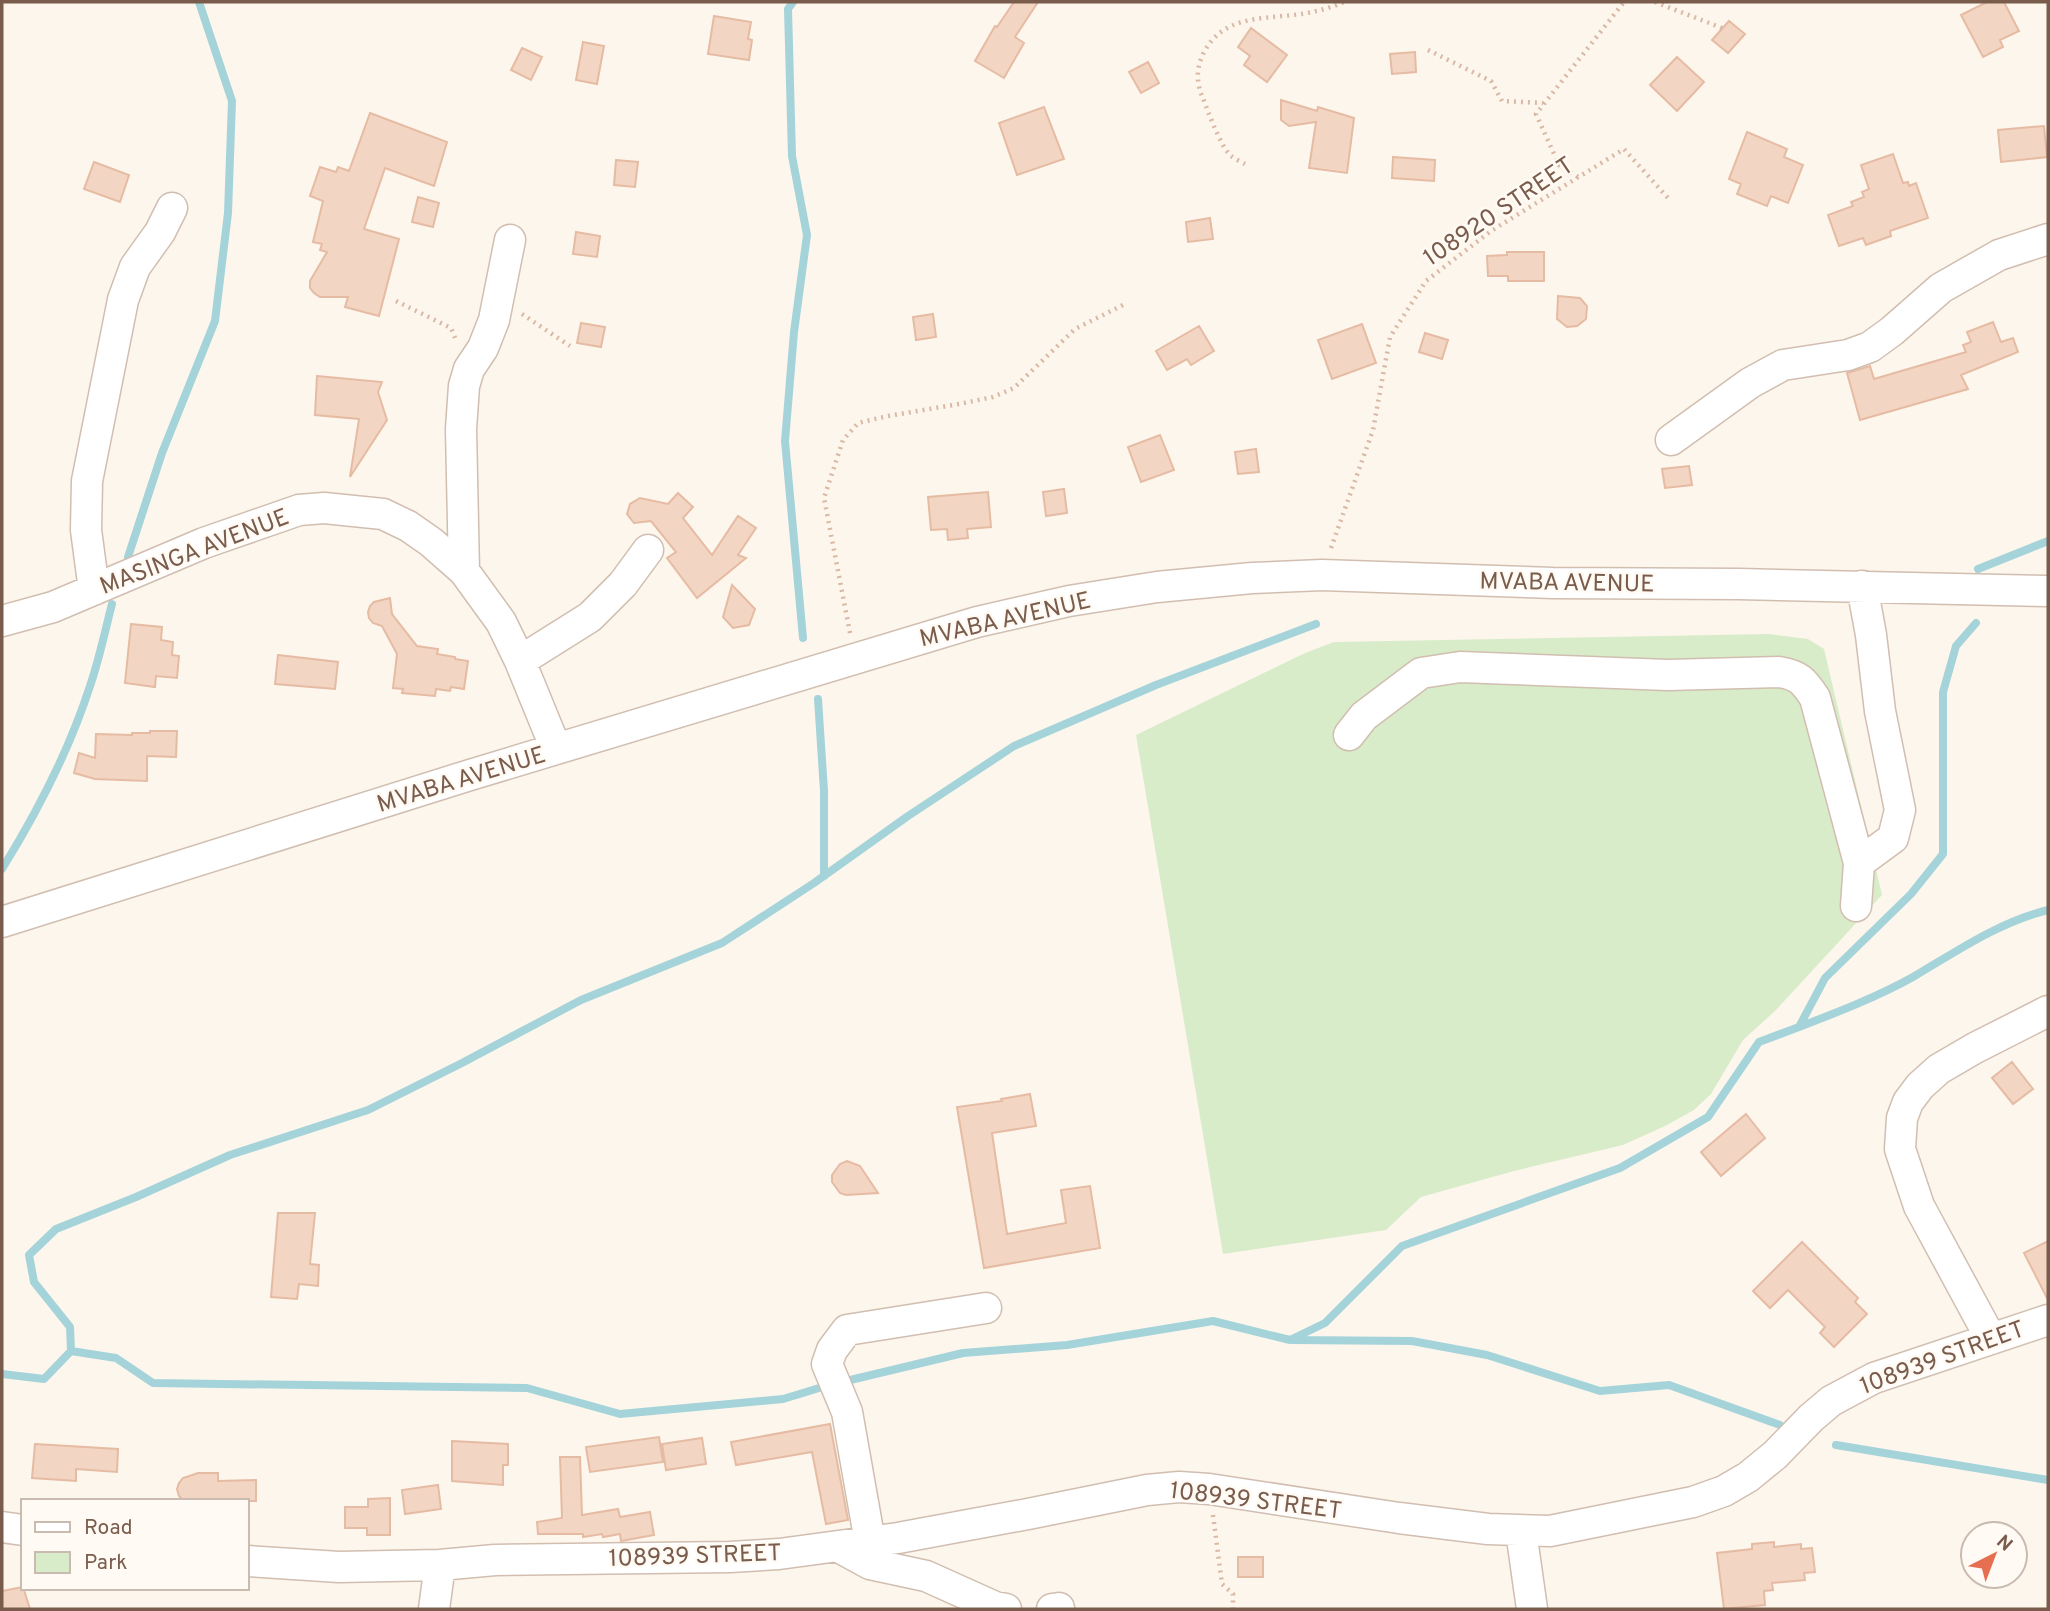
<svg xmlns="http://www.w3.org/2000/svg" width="2050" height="1611" viewBox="0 0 2050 1611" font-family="Overpass,sans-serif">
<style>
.green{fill:#d8ecc9}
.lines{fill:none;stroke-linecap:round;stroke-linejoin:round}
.stream{stroke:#a5d3da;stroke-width:8}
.building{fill:#f3d5c3;stroke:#e6bba3;stroke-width:2}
.minor-casing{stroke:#d1beb0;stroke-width:33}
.path{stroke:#d9b8a5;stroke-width:4.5;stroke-dasharray:2 5;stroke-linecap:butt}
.minor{stroke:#fff;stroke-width:30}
.labels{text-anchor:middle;stroke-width:5;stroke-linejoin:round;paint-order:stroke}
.street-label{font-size:24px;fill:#7a5c4d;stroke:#fffaf3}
</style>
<rect width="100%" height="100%" fill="#fdf6ec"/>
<path class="green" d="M 1769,634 L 1808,639 L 1824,649 L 1882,895 L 1775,1011 L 1743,1040 L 1711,1094 L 1694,1110 L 1665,1126 L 1623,1145 L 1514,1171 L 1421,1197 L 1386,1230 L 1223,1254 L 1136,735 L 1305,653 L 1334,642 Z"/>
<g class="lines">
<path class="stream" d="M 793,2 L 788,9 L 792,156 L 807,235 L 794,332 L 785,441 L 803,638
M 128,557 L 162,453 L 215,321 L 228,213 L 232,101 L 199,2
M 1978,569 L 2048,541
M 818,699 L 824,791 L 824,876
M 2,869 C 38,811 69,751 90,686 C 99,660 105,631 112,604
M 1799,1027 C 1838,1012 1877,997 1913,977 C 1957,951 1999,922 2048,910
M 1293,1340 L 1412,1341 L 1487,1355 L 1600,1391 L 1669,1385 L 1780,1425
M 71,1351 L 116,1358 L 153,1383 L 527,1388 L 620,1414 L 783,1399 L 829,1385
M 2,1374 L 44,1379 L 71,1351 L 70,1327 L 34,1282 L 29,1255 L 56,1229 L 136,1197 L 230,1155 L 368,1110 L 462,1063 L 581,1000 L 722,943 L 814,883 L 908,816 L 1014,746 L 1156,685 L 1316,624
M 842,1382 L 963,1353 L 1067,1345 L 1213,1321 L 1290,1340 L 1325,1323 L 1402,1246 L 1620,1168 L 1708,1117 L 1759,1042 L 1799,1027 L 1825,978 L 1911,894 L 1943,854 L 1943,692 L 1956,646 L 1976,623
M 1836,1445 L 2048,1480"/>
</g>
<path class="building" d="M 1014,2 L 1038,2 L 1015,37 L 1024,43 L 1004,78 L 975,61 L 995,26 L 997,27 Z
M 1987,2 L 2004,2 L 2019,31 L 2000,40 L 2003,47 L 1983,57 L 1961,15 Z
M 714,16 L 751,22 L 748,39 L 752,40 L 749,60 L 708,54 Z
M 1729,21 L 1745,34 L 1728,53 L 1712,40 Z
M 1251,28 L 1287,55 L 1267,82 L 1244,65 L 1250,56 L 1238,47 Z
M 583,42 L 604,46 L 597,84 L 576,80 Z
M 522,48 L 542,57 L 531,80 L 511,70 Z
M 1415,52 L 1416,72 L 1392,74 L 1390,54 Z
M 1677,57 L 1704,82 L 1677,111 L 1650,85 Z
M 1148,62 L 1159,83 L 1141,93 L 1129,72 Z
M 1281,100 L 1317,111 L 1318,107 L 1354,118 L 1347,173 L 1309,168 L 1316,122 L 1289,126 L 1281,120 Z
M 1044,107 L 1064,159 L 1017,175 L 999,123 Z
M 370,113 L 447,142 L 434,186 L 385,168 L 364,229 L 399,239 L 379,316 L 345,307 L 348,297 L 320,297 L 314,293 L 310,288 L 310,281 L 327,252 L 320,250 L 322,244 L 313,242 L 323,201 L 310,196 L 320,167 L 336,172 L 338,167 L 349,171 Z
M 2044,126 L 2047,157 L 2001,162 L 1998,130 Z
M 1747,132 L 1787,149 L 1784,157 L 1803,165 L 1788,203 L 1771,196 L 1767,206 L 1737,194 L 1741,184 L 1729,179 Z
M 1893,154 L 1903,183 L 1908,182 L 1909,186 L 1916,183 L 1928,218 L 1890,231 L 1891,236 L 1866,245 L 1863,238 L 1839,246 L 1828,215 L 1853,206 L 1851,202 L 1864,197 L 1862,192 L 1869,189 L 1861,165 Z
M 1393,157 L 1435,160 L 1434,181 L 1392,178 Z
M 616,160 L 638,162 L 635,187 L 614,185 Z
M 94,162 L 129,175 L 120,202 L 84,189 Z
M 418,197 L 439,203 L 433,227 L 412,222 Z
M 1210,218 L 1213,239 L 1188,242 L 1186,222 Z
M 576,232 L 600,236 L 597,257 L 573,254 Z
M 1507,252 L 1544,252 L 1544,281 L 1508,281 L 1508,276 L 1488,276 L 1487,256 L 1507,255 Z
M 1558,296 L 1580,298 L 1587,306 L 1586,319 L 1577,326 L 1567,327 L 1557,319 Z
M 933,314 L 936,337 L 916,340 L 913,317 Z
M 1993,322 L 2001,342 L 2013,338 L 2018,352 L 1961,375 L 1968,389 L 1860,420 L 1847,373 L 1870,366 L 1874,379 L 1966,352 L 1963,345 L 1971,342 L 1967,332 Z
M 581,323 L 605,327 L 601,347 L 577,343 Z
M 1362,324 L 1376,363 L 1332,379 L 1318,340 Z
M 1199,326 L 1214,351 L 1191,365 L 1187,359 L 1167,370 L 1156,351 Z
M 1425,333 L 1448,340 L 1442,359 L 1419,352 Z
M 317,376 L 382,382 L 378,392 L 387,420 L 350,477 L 359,419 L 315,415 Z
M 1160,435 L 1174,470 L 1141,482 L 1128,447 Z
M 1256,449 L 1259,472 L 1238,474 L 1235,452 Z
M 1689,466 L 1692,485 L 1665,488 L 1662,469 Z
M 1064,489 L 1067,513 L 1046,516 L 1043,492 Z
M 988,492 L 991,527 L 967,529 L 968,538 L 948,540 L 947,529 L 931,530 L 928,497 Z
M 678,493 L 693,507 L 683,518 L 712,555 L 738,516 L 756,528 L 738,555 L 746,558 L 697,598 L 667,558 L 676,552 L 651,521 L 634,523 L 627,514 L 630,504 L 640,498 L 668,504 Z
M 732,585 L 755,609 L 749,625 L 733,628 L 723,617 Z
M 390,598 L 392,614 L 417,646 L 438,649 L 437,654 L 455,657 L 455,659 L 468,661 L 464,689 L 451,687 L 450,691 L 436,689 L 435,696 L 402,693 L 403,689 L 393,688 L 397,654 L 382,626 L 373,623 L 369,618 L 368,612 L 370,606 L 374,602 Z
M 131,624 L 162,627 L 161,640 L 173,642 L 172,655 L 179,656 L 177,678 L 156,676 L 155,687 L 125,683 Z
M 278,655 L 338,662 L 335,689 L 275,684 Z
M 150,731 L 177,731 L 176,757 L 147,756 L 147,781 L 95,779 L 74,773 L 79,753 L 95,758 L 96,734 L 132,735 L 132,733 L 150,733 Z
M 2012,1062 L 2033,1089 L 2013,1104 L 1992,1078 Z
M 1030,1094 L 1036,1126 L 992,1133 L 1007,1234 L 1066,1223 L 1061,1190 L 1090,1186 L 1100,1248 L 984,1268 L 957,1107 L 1002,1101 L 1001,1099 Z
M 1746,1114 L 1765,1138 L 1721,1176 L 1701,1152 Z
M 847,1161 L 860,1166 L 878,1193 L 846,1195 L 840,1193 L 832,1182 L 832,1175 L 840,1164 Z
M 278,1213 L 315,1213 L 310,1264 L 319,1265 L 318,1286 L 299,1284 L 297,1299 L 271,1297 Z
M 2048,1241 L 2048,1300 L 2024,1253 Z
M 1802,1242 L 1858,1298 L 1855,1302 L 1867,1314 L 1834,1347 L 1820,1333 L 1825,1327 L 1788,1290 L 1770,1308 L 1753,1291 Z
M 830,1424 L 848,1520 L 826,1524 L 812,1452 L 736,1465 L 731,1442 Z
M 659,1437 L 663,1462 L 590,1472 L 586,1447 Z
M 702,1438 L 706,1464 L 666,1470 L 662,1444 Z
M 452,1441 L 508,1444 L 508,1465 L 503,1465 L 503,1485 L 452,1481 Z
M 35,1444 L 118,1449 L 117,1472 L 76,1469 L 76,1481 L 32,1478 Z
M 560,1457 L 580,1457 L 582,1515 L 618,1509 L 620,1517 L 650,1512 L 654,1535 L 621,1541 L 620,1534 L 603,1537 L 602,1534 L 583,1537 L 583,1534 L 538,1534 L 537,1522 L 562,1518 Z
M 198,1473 L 218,1473 L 218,1481 L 256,1480 L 256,1501 L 184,1501 L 179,1496 L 177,1489 L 179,1483 L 183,1478 Z
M 438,1485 L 441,1509 L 405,1514 L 402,1490 Z
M 390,1498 L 390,1535 L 367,1535 L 367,1528 L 345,1528 L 345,1507 L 368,1507 L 368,1499 Z
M 1774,1542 L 1774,1547 L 1801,1544 L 1801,1549 L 1812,1548 L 1815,1572 L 1804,1573 L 1805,1580 L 1772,1583 L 1773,1590 L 1764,1591 L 1765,1605 L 1724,1609 L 1717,1553 L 1752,1549 L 1752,1544 Z
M 1238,1557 L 1263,1557 L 1263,1577 L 1238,1577 Z
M 23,1587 L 30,1609 L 2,1609 L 2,1591 Z"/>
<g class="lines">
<g class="minor-casing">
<path id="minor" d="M 1671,440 L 1750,383 L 1783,365 L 1848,355 L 1870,347 L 1892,331 L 1941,288 L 1999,255 L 2048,239
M 464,571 L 461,429 L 464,386 L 469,369 L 483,348 L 494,320 L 510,240
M 94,590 L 86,530 L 87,481 L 123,300 L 135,267 L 160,232 L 172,208
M 2,621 L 53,607 L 204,543 L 299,510 L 324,508 L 383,514 L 408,526 L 431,542 L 464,571 L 501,622 L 520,661 L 556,749
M 520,661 L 590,617 L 623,584 L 648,550
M 1349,735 L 1364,716 L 1421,673 L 1460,667 L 1668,675 L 1779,672 C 1799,675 1804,681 1815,698 L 1859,863 L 1893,838 L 1900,810 L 1880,711 L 1871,635 L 1862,586
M 1856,906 L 1859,863
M 2,922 L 470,775 L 977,622 L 1069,601 L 1157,587 L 1252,578 L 1322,575 L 1553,583 L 1739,584 L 2048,591
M 1991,1339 L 1919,1206 L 1900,1149 L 1902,1118 L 1908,1102 L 1920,1086 L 1939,1069 L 1975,1048 L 2048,1011
M 2,1527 L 23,1530
M 1521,1531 L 1532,1609
M 870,1542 L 847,1412 L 827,1364 L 832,1350 L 847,1330 L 986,1308
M 839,1547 L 870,1564 L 926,1576 L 995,1607 L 1006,1609
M 247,1561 L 339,1567 L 440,1565 L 495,1560 L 730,1557 L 779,1554 L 898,1538 L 1028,1514 L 1147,1490 L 1179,1487 L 1209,1489 L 1399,1518 L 1488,1529 L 1550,1531 L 1693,1502 L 1724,1491 L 1748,1477 L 1775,1455 L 1811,1418 L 1831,1401 L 1874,1378 L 2048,1320
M 434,1609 L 440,1565
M 1052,1609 L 1059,1608"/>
</g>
<path class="path" d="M 1655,2 L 1722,28
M 1428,50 L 1491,81 L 1502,101 L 1543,103
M 1245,164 C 1241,162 1235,159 1231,156 C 1221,147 1208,112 1203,98 C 1196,83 1196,68 1204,52 C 1223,17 1258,19 1293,15 C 1311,13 1328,9 1344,2
M 1578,177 L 1559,165 L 1536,114 L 1624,2
M 396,301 L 451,328 L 456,340
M 522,314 L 570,346
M 1331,548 L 1373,430 L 1390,337 L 1426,281 L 1491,231 L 1624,149 L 1668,198
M 850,633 L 824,498 L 843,440 L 858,423 L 888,416 L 959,404 L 993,397 L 1014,388 L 1075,329 L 1125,304
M 1213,1515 L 1222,1584 L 1233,1594 L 1233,1609"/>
<use href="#minor" class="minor"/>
</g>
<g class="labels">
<g class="street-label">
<text transform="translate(1498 211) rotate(-34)" y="8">108920 STREET</text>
<text transform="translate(194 551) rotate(-21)" y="8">MASINGA AVENUE</text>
<text transform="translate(1567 582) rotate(1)" y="8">MVABA AVENUE</text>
<text transform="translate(1005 619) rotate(-13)" y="8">MVABA AVENUE</text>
<text transform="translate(461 779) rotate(-17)" y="8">MVABA AVENUE</text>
<text transform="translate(1942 1357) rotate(-20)" y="8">108939 STREET</text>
<text transform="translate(1256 1500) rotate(7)" y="8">108939 STREET</text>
<text transform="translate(695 1555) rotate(-2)" y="8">108939 STREET</text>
</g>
</g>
<rect width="2050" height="1611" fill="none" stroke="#7a5c4d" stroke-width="7"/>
<rect x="21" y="1499" width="228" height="91" fill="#fffaf3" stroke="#cabbb1" stroke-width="2"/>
<rect x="35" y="1522" width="35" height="10" fill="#ffffff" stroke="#cabbb1" stroke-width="2"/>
<text x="84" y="1534" font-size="21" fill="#7a5c4d">Road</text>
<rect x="35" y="1552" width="35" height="21" fill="#d8ecc9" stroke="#cabbb1" stroke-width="2"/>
<text x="84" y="1569" font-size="21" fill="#7a5c4d">Park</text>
<g transform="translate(1994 1555) rotate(42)"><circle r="33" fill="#fffaf3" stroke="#cabbb1" stroke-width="2"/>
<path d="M0-5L12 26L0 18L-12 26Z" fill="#e76f51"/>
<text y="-10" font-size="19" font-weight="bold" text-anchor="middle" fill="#7a5c4d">N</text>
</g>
</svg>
